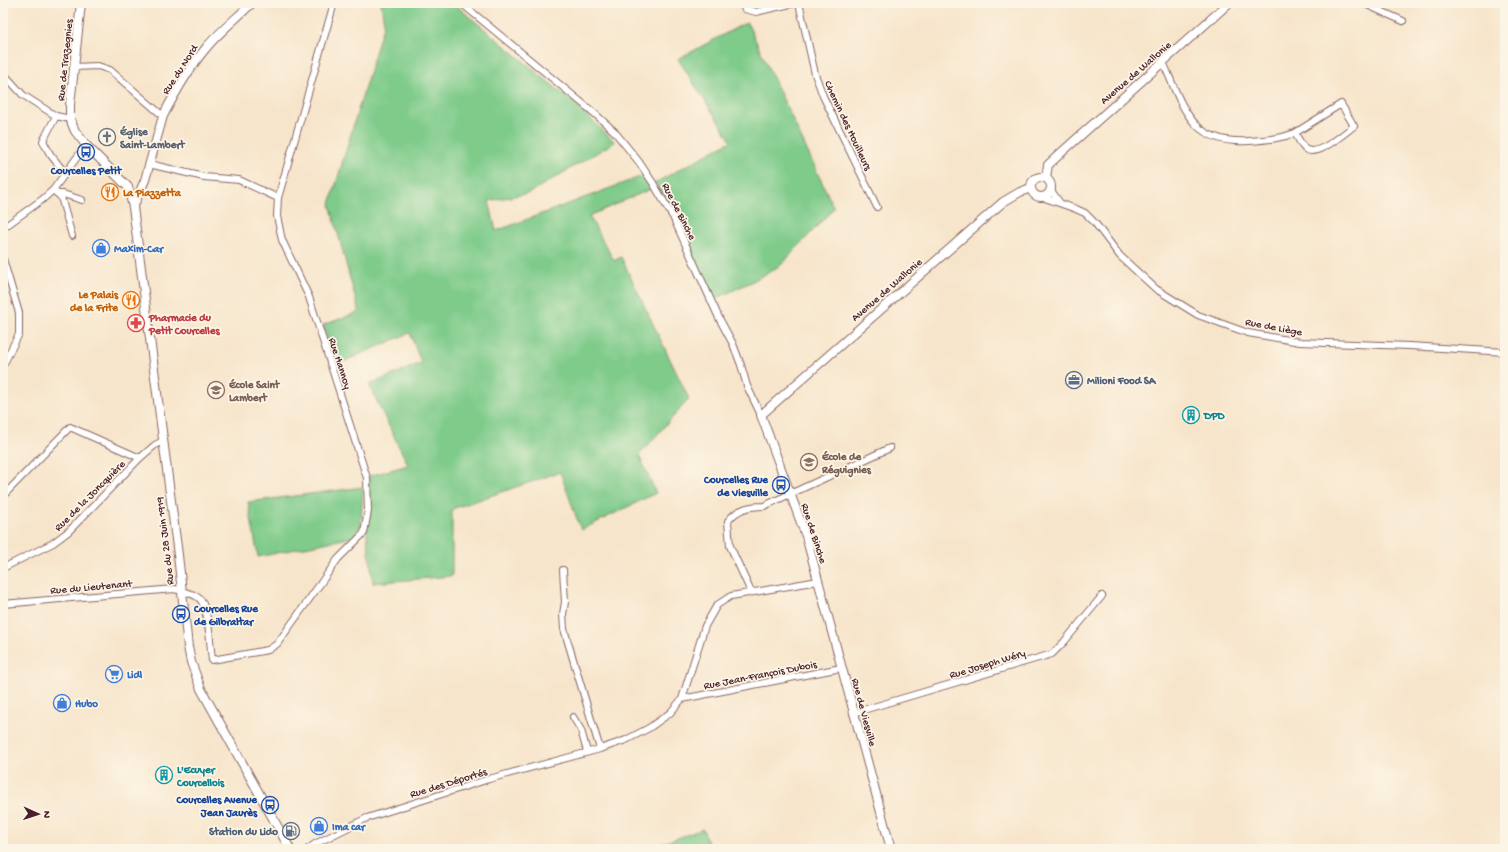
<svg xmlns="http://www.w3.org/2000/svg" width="1508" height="852" viewBox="0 0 1508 852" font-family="'Gochi Hand',sans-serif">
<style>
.green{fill:#7ecb8a;stroke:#64755a}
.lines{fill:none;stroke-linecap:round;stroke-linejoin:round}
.street-casing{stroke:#876463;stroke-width:8}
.secondary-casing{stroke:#876463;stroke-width:10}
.street{stroke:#fff;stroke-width:6}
.secondary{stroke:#fff;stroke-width:8}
.labels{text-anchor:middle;stroke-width:3.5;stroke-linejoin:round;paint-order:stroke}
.street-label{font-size:11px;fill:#4a1f2b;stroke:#fcf5e5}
.worship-label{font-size:11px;font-weight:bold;fill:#5b616d;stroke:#fcf5e5;text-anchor:start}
.transit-label{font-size:11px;font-weight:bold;fill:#164399;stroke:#fcf5e5;text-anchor:end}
.food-label{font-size:11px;font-weight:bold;fill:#c56008;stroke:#fcf5e5;text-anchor:start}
.shop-label{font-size:11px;font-weight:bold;fill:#366cbe;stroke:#fcf5e5;text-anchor:start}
.health-label{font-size:11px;font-weight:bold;fill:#be3a42;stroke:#fcf5e5;text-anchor:start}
.service-label{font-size:11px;font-weight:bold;fill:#4e5e75;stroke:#fcf5e5;text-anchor:start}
.education-label{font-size:11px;font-weight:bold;fill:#785e54;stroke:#fcf5e5;text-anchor:start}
.culture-label{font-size:11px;font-weight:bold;fill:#0d838f;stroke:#fcf5e5;text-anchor:start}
</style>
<rect width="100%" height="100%" fill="#fcf5e5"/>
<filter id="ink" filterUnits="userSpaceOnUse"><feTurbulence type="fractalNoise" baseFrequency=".025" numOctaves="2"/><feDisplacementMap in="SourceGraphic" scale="8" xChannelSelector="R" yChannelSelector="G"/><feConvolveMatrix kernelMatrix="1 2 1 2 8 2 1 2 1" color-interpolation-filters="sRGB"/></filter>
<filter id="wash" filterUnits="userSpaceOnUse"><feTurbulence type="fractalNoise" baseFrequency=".012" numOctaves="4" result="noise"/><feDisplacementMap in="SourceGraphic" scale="16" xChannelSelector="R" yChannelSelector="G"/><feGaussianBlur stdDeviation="0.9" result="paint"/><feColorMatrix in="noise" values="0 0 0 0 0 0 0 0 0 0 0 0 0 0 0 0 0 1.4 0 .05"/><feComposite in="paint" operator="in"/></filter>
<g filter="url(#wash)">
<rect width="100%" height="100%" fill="#f7e5cb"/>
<path class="green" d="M 381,3 L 453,3 L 574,103 L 615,142 L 529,193 L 489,201 L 496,231 L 645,175 L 653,188 L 589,216 L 614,261 L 621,257 L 689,399 L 639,455 L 656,493 L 581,530 L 560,472 L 452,509 L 452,576 L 373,583 L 367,535 L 369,476 L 408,465 L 369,385 L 421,363 L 410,333 L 335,365 L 323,325 L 359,312 L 330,204 L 384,23 Z
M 747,22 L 834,208 L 781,265 L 753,281 L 713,300 L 672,209 L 655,183 L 731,141 L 678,59 Z
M 363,487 L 361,525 L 353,537 L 258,557 L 248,502 Z
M 703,829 L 710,849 L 646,849 Z"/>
</g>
<g filter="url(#ink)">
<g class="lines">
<g class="street-casing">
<path id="street" d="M 461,3 L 593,112 L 614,131 L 639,162 L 653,183 L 673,217 L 719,318 L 733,344 L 741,365 L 747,386 L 761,415
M 741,3 L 745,9 L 756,12 L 795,3
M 799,3 L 815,74 L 823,96 L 877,207
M 1363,3 L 1403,21
M 1163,62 C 1183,107 1191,145 1249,141 C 1265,140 1280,139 1295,133
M 74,67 L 98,66 L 110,70 L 163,116
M 3,73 L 23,95 L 56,116 L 70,119
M 1341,104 L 1354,126 C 1344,133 1317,158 1305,149 C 1301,145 1298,138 1295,133 Z
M 56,116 L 43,141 L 50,154 L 65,173
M 149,164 L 204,177 L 239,180 L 278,198
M 1050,189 L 1060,203
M 53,190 L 61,197 L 72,236
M 58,194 L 63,194 L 82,200
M 1042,197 L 1076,209 L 1085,213 L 1095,223 L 1120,256 L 1156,289 L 1198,315 L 1248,333 L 1300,342 L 1410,346 L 1505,352
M 3,228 L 43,199 L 53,190 L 86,145
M 3,259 L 19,313 L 19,334 L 3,365
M 3,496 L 70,427 L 140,458
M 3,568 L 53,543 L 69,531 L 140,458 L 155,445 L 163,441
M 563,570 L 565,602 L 563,614 L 564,629 L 600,749
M 751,592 L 730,546 L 728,521 C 737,509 749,506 764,506 L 890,448
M 3,604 L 174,589 C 182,591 194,593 200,599 C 209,609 210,645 212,660 L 268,650 L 277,644 L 338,559 L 364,533 L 368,511 L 367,478 L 309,297 L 282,240 L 277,216 L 278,198 L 334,3
M 682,699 L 841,668
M 853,713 L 1052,654 L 1064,642 L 1102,596
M 573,717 L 581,730 L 587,752
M 308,849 L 315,844 L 367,818 L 489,779 L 600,749 L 626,740 L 649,728 L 670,713 L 682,699 L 705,626 L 717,605 L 731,596 L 818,581"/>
</g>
<g class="secondary-casing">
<path id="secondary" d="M 81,3 L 70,105 L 70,119 L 75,131 L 86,145 L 128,187 L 133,207 L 178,555 L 188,647 L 191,662 L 201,689 L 290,849
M1031 187a10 10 0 1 1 20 0a10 10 0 1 1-20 0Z
M 1046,178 L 1048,165 L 1062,152 L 1229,3
M 133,207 L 145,180 L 163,116 C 175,93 189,68 206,48 C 219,32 237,18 252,3
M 891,849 L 806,536 L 761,415 L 1003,202 L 1020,192 L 1031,188"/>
</g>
<use href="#street" class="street"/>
<use href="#secondary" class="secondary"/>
</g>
</g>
<defs>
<g id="church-ring" transform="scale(0.9)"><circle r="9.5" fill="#fcf5e5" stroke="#6b7280" stroke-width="1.5"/><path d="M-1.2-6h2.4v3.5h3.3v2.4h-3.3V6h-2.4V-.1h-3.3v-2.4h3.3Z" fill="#6b7280"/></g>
<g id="bus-ring" transform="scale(0.9)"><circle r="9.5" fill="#fcf5e5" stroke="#1a4fb4" stroke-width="1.5"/><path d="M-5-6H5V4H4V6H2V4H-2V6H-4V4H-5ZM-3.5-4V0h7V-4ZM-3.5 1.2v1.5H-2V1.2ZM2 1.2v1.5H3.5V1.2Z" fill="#1a4fb4"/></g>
<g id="restaurant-ring" transform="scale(0.9)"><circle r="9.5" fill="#fcf5e5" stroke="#e8710a" stroke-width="1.5"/><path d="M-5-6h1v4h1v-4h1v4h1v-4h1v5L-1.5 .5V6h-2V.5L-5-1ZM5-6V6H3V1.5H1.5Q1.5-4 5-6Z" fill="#e8710a"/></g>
<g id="shop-ring" transform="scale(0.9)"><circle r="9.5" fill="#fcf5e5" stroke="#3f7fe0" stroke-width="1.5"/><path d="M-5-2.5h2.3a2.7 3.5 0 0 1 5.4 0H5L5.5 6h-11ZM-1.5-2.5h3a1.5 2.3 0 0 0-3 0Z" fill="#3f7fe0"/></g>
<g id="pharmacy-ring" transform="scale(0.9)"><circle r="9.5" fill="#fcf5e5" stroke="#e0444e" stroke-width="1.5"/><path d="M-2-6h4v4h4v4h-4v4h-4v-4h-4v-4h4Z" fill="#e0444e"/></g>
<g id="office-ring" transform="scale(0.9)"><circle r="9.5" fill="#fcf5e5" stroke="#5c6f8a" stroke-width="1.5"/><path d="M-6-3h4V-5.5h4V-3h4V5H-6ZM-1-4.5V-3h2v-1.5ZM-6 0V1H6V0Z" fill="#5c6f8a"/></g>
<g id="school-ring" transform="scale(0.9)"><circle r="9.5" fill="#fcf5e5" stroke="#8d6e63" stroke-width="1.5"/><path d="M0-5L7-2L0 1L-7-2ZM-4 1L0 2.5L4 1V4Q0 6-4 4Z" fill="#8d6e63"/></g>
<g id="building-ring" transform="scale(0.9)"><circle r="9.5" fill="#fcf5e5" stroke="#0f9aa8" stroke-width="1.5"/><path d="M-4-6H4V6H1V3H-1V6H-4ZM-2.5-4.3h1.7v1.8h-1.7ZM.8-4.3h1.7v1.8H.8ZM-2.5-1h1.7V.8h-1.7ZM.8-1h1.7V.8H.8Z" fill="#0f9aa8"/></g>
<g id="supermarket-ring" transform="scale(0.9)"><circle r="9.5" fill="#fcf5e5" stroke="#3f7fe0" stroke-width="1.5"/><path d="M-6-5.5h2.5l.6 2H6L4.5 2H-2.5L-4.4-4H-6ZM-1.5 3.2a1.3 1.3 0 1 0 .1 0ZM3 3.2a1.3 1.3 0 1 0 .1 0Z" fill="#3f7fe0"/></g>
<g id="fuel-ring" transform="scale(0.9)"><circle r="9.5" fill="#fcf5e5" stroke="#5c6f8a" stroke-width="1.5"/><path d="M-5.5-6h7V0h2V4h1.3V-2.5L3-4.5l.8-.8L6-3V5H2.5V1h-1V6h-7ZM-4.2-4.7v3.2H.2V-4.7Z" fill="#5c6f8a"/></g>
</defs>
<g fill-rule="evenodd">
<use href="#church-ring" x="107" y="137"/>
<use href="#bus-ring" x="86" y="152"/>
<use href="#restaurant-ring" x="110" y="192"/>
<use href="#shop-ring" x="101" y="248"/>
<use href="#restaurant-ring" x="131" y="300"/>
<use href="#pharmacy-ring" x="136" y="323"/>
<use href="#office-ring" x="1074" y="380"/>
<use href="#school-ring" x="216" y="390"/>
<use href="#building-ring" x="1191" y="415"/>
<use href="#school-ring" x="809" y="462"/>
<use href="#bus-ring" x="781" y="485"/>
<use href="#bus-ring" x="181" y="614"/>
<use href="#supermarket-ring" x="114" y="674"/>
<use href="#shop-ring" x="62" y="703"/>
<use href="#building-ring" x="164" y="775"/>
<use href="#bus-ring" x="270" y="805"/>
<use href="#shop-ring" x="319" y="826"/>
<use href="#fuel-ring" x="291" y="831"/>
</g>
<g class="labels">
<g class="street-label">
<text transform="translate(64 60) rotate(-84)" y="4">Rue de Trazegnies</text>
<text transform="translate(179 69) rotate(-57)" y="4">Rue du Nord</text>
<text transform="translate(1135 72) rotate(-41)" y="4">Avenue de Wallonie</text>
<text transform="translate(849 125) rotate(65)" y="4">Chemin des Houilleurs</text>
<text transform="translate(680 211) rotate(63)" y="4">Rue de Binche</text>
<text transform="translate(886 289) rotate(-41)" y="4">Avenue de Wallonie</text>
<text transform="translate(1274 326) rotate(11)" y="4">Rue de Liège</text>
<text transform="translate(341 363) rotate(72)" y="4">Rue Hannoy</text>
<text transform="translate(89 495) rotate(-45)" y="4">Rue de la Joncquière</text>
<text transform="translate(815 533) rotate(72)" y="4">Rue de Binche</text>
<text transform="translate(164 541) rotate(-97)" y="4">Rue du 28 Juin 1919</text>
<text transform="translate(91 586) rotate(-5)" y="4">Rue du Lieutenant</text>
<text transform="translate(987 663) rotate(-17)" y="4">Rue Joseph Wéry</text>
<text transform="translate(760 674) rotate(-11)" y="4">Rue Jean-François Dubois</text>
<text transform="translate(865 712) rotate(75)" y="4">Rue de Viesville</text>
<text transform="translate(448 782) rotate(-17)" y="4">Rue des Déportés</text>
</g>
<g class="worship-label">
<text x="120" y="135">Église<tspan x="120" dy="13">Saint-Lambert</tspan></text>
</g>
<g class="transit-label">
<text x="86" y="174" text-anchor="middle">Courcelles Petit</text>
<text x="768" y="483">Courcelles Rue<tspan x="768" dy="13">de Viesville</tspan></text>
<text x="194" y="612" text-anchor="start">Courcelles Rue<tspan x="194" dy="13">de Gilbraltar</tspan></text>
<text x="257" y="803">Courcelles Avenue<tspan x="257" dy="13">Jean Jaurès</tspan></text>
</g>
<g class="food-label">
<text x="123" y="196">La Piazzetta</text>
<text x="118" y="298" text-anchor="end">Le Palais<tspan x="118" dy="13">de la Frite</tspan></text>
</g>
<g class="shop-label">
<text x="114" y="252">Maxim-Car</text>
<text x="127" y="678">Lidl</text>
<text x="75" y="707">Hubo</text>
<text x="332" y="830">Ima car</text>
</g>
<g class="health-label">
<text x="149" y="321">Pharmacie du<tspan x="149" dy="13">Petit Courcelles</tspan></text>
</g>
<g class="service-label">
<text x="1087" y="384">Milioni Food SA</text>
<text x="278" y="835" text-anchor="end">Station du Lido</text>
</g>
<g class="education-label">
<text x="229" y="388">École Saint<tspan x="229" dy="13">Lambert</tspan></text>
<text x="822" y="460">École de<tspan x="822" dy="13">Réguignies</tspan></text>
</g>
<g class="culture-label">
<text x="1204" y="419">DPD</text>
<text x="177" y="773">L'Ecuyer<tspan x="177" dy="13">Courcellois</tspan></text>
</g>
</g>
<rect width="1508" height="852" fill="none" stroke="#fcf5e5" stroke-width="16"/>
<g transform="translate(38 814) rotate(93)" stroke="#fcf5e5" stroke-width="3" paint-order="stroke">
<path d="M0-3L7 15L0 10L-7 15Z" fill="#4a1f2b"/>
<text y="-6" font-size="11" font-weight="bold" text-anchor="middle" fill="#4a1f2b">N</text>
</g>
</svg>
